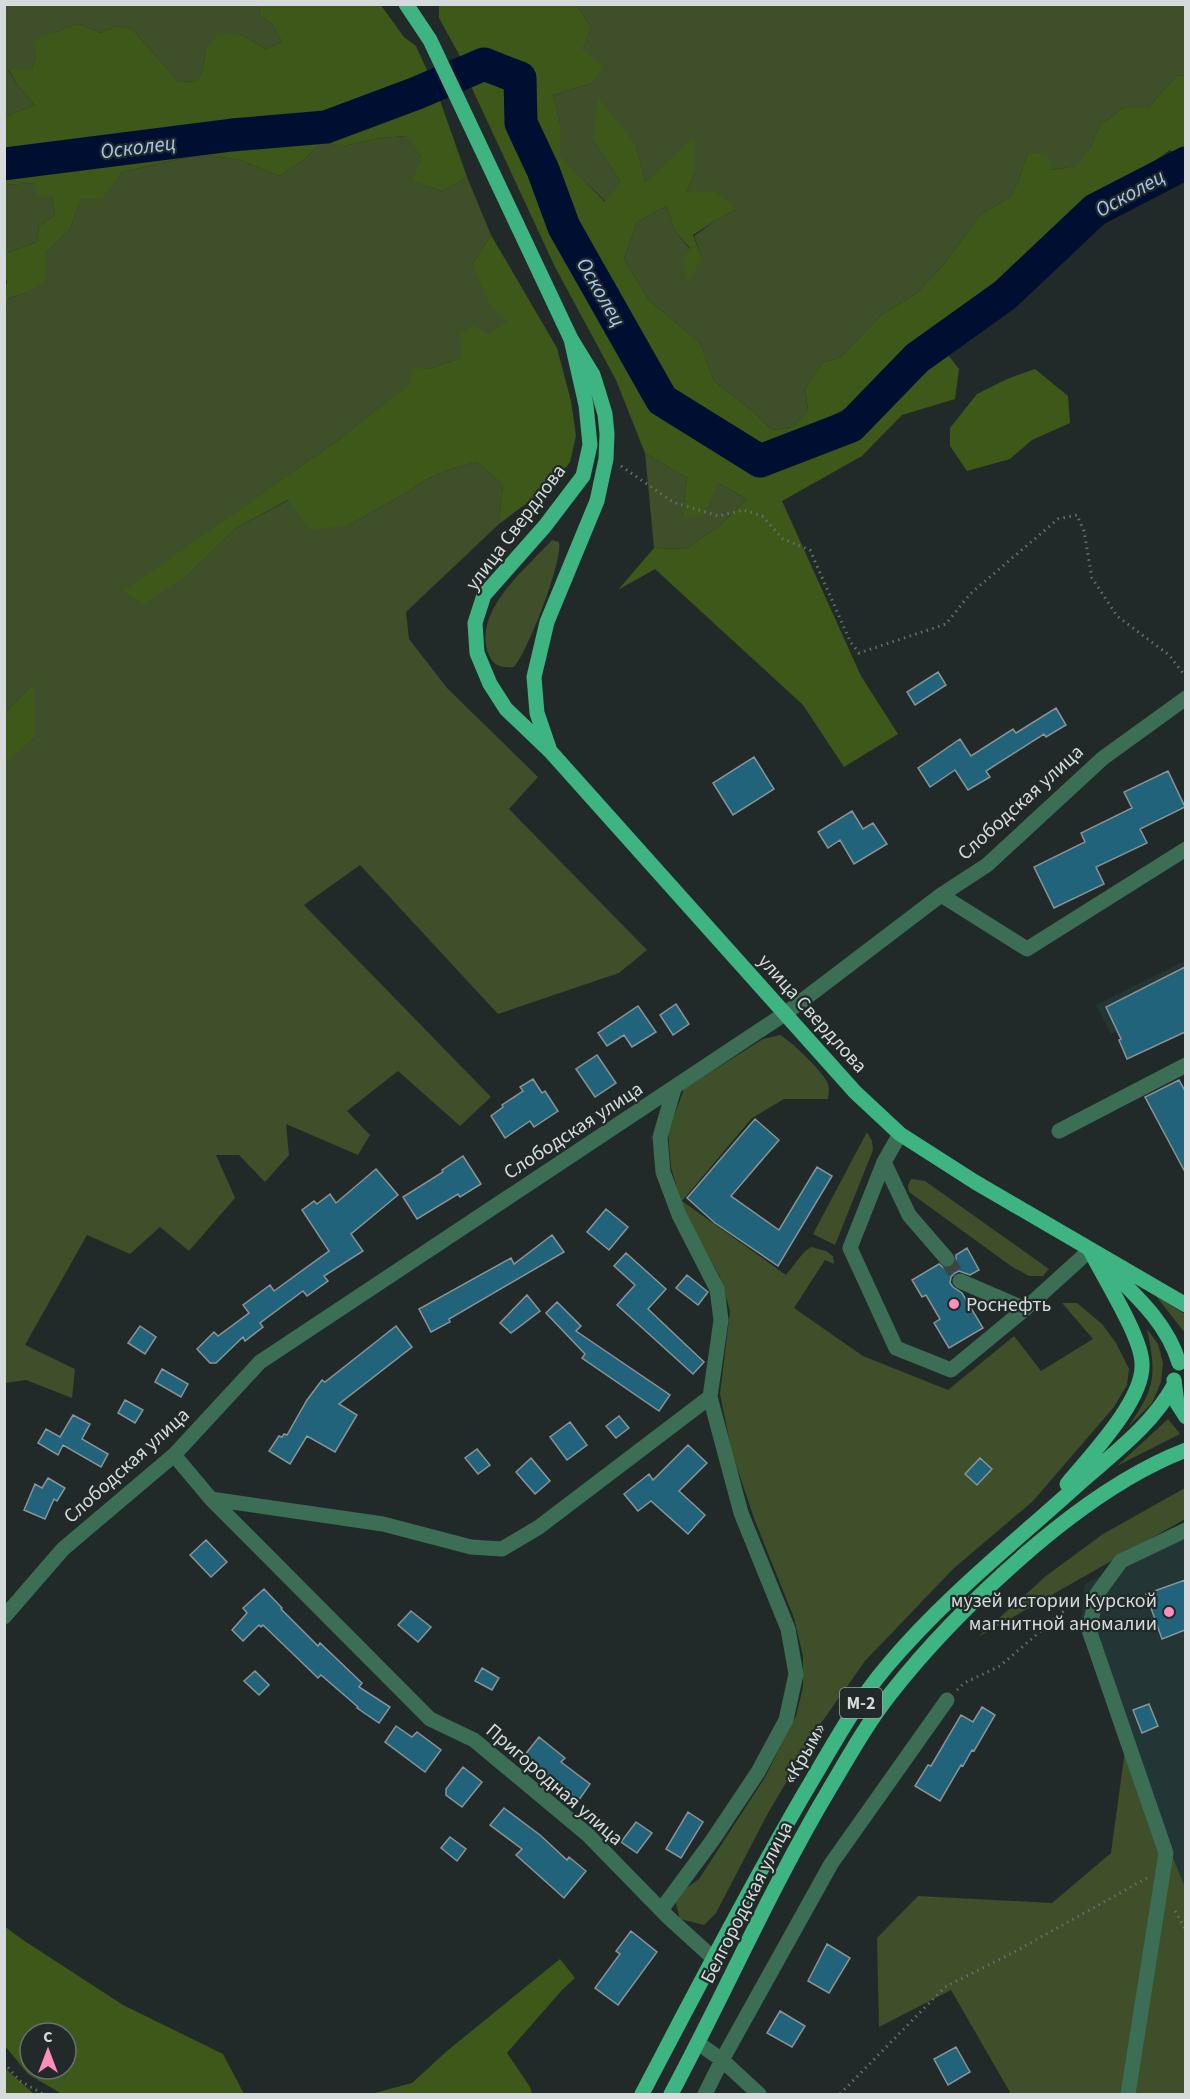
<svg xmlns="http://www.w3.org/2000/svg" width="1190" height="2099" viewBox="0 0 1190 2099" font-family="'Source Sans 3',sans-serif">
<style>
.built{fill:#243535}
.green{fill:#3e4f2a}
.forest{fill:#3e581a;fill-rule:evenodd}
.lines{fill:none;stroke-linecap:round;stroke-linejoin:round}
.river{stroke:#000f31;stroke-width:33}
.building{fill:#21637a;stroke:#8a9397;stroke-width:1.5}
.minor-tunnel{stroke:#3c4444;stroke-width:15;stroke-dasharray:15 8;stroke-linecap:butt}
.path{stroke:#666d6d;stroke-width:3;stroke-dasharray:1.5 4.5;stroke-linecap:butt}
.minor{stroke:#3b6e55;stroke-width:15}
.major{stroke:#3db481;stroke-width:15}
.poi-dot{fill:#fe8ebd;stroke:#212a29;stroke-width:2}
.labels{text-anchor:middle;stroke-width:4.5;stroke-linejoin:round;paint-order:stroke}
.shield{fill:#212a29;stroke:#9fa5a5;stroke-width:1.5}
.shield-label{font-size:18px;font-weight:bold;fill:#d5dada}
.street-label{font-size:20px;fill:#d5dada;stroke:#212a29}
.poi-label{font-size:20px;fill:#d5dada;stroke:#212a29;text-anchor:start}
.water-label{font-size:21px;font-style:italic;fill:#a6c6f4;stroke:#212a29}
</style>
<rect width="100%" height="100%" fill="#212a29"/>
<path class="built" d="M 1185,961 L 1185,997 L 1111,1034 L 1096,1005 Z
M 1185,1534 L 1185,1887 L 1080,1630 L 1085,1584 Z"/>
<path class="green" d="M 5,5 L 259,5 L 260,15 L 272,24 L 282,42 L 266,49 L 243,36 L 206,49 L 202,71 L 197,81 L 179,82 L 132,29 L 116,26 L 101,33 L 79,24 L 36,39 L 36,54 L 32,70 L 8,70 L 19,87 L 35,105 L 5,117 Z
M 577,5 L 1185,5 L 1185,76 L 1177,75 L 1148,108 L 1123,108 L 1100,125 L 1090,148 L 1077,166 L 1051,170 L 1028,153 L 1018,182 L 1010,197 L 980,215 L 945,263 L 917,293 L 881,315 L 841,357 L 822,363 L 805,388 L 808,410 L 793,427 L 772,430 L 754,412 L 714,381 L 700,343 L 649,300 L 624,259 L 637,222 L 667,206 L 674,230 L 690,249 L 702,258 L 694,236 L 715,221 L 737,209 L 687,192 L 695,172 L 695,137 L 645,182 L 636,145 L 593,140 L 620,181 L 606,202 L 560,157 L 560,123 L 553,95 L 592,83 L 583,49 L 591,28 Z
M 407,136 L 421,156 L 414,181 L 443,191 L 467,177 L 491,235 L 472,265 L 508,322 L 488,334 L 461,358 L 429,369 L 338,440 L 124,591 L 190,573 L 236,528 L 289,500 L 349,525 L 408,492 L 423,481 L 450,469 L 477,462 L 503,485 L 499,524 L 406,612 L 409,639 L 447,688 L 538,777 L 509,809 L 647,950 L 619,973 L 498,1014 L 360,865 L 304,905 L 491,1097 L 460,1126 L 398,1071 L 347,1111 L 370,1135 L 358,1155 L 286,1124 L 289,1155 L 265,1182 L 239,1155 L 216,1155 L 235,1198 L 189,1251 L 160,1227 L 130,1254 L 87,1235 L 25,1345 L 75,1369 L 72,1398 L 26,1380 L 5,1383 L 4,764 L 34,738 L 33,684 L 5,713 L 5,309 L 9,298 L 26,293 L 46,253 L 70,229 L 81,199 L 102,198 L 122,172 L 202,154 L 241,160 L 279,176 L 305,159 L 322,142 L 344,146 L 380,138 Z
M 34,183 L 52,196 L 55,215 L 39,226 L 37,242 L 5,254 L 5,264 L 5,185 Z
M 645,453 L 687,478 L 682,518 L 718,483 L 747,499 L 719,526 L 686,549 L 654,548 Z
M 552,540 L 559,542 C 563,561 528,651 514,667 C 501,668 493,666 488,653 C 473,610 526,569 552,540 Z
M 780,1035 C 792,1042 819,1068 826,1080 C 830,1086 829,1092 828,1099 L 784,1099 L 752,1118 L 682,1201 L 786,1275 L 804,1252 L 811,1247 L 826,1251 L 833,1256 L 834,1264 L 825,1260 L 794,1308 L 863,1356 L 948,1390 L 1014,1336 L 1041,1371 L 1093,1339 L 1062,1303 L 1077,1303 L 1102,1324 L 1116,1343 L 1129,1369 L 1127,1385 L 1114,1407 L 1033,1501 L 953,1569 L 865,1661 L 819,1726 L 767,1815 L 716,1913 L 704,1925 L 680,1919 L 674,1897 L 699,1879 L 764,1779 L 796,1716 L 803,1687 L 803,1656 L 794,1618 L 755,1521 L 732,1453 L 720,1394 L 730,1311 L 720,1277 L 683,1210 L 671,1167 L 668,1132 L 684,1089 L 763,1039 Z
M 867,1132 L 872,1141 L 873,1150 L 835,1245 L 813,1234 Z
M 911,1179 L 925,1181 L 1049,1269 L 1043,1276 L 1029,1276 L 1011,1266 L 909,1192 L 908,1185 Z
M 1156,1296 L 1185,1314 L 1185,1333 Z
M 1147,1329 L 1158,1344 L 1163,1363 L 1161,1382 L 1152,1403 L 1128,1427 C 1155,1388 1157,1376 1147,1329 Z
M 1168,1419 L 1180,1434 L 1117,1466 Z
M 1185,1488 L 1185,1519 L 978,1637 L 1046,1576 L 1103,1534 Z
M 1126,1743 L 1185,1887 L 1185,2094 L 1011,2094 L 951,1990 L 879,2027 L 877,1938 L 918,1896 L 1052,1903 L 1111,1853 Z"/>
<path class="forest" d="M 380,4 L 404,37 L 416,46 L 438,95 L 467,177 L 443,191 L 413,181 L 421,156 L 406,136 L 380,138 L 344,146 L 322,142 L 305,159 L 279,176 L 241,160 L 202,154 L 122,172 L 102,199 L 81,199 L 70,229 L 46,253 L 46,280 L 26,293 L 9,298 L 5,309 L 5,286 L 7,283 L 5,275 L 5,254 L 37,242 L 39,226 L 55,215 L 52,196 L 37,195 L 34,183 L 5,185 L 5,117 L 35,105 L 19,87 L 8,69 L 32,70 L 36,54 L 35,39 L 79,24 L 101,33 L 116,26 L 132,29 L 179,82 L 197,81 L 202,71 L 206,49 L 219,32 L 243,36 L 266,49 L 282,42 L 272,24 L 260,15 L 259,5 Z
M 439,5 L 577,5 L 591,28 L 583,49 L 603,67 L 592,83 L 553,95 L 560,123 L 560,156 L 605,202 L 620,181 L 593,140 L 598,97 L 636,145 L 645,182 L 695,136 L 695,172 L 687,192 L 714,191 L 737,209 L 715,221 L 693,235 L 702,258 L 688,282 L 682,260 L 690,248 L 674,230 L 667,206 L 637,222 L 624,259 L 649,300 L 700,343 L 714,381 L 754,412 L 772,430 L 793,427 L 808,410 L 805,388 L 822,363 L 841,357 L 881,315 L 917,293 L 945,263 L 980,215 L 1010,197 L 1018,182 L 1028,153 L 1047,153 L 1052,170 L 1076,166 L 1090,148 L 1100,125 L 1123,108 L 1148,108 L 1177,75 L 1185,76 L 1185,160 L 1170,150 L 1090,207 L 998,293 L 929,330 L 959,369 L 955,399 L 902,415 L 862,456 L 782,501 L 861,676 L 898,734 L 844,767 L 803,705 L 655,569 L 618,590 L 654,548 L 686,549 L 719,526 L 747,499 L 718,483 L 704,515 L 682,518 L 687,478 L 645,453 L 616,380 L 555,267 L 470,84 L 486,69 L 515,85 L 515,123 L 538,172 L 558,230 L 657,406 L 760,470 L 850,406 L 761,454 L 670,393 L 572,221 L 531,120 L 528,73 L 483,53 L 462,60 L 439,18 Z
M 491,235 L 557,348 L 571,401 L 576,436 L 570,462 L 555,482 L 499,524 L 503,485 L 477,462 L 450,469 L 423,481 L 408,492 L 349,525 L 310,530 L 288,500 L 236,528 L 190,573 L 144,604 L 123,591 L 338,440 L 408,385 L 413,368 L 429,369 L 461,358 L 460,335 L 473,325 L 488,334 L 507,322 L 490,305 L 472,265 Z
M 1035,369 L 1068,396 L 1070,423 L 1032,440 L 1010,459 L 967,471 L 950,446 L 950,428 L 977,394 L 1007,379 Z
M 34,683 L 34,738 L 5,764 L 5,713 Z
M 4,1926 L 23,1940 L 123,2005 L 223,2054 L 244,2094 L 62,2094 L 28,2074 L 5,2046 ZM 30,2033 L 66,2033 L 66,2069 L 30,2069 Z
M 560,1959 L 575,1978 L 562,1990 L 507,2053 L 530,2087 L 532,2094 L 371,2094 L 412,2083 L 447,2051 Z
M 4,2068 L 7,2070 L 34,2094 L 5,2094 Z"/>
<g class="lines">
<path class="river" d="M 4,164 L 232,135 L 326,127 L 417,93 L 484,64 L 520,78 L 521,123 L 543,170 L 564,227 L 662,400 L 760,461 L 851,426 L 917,358 L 1005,295 L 1095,210 L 1186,163"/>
</g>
<path class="building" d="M 938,672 L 946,685 L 915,705 L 907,692 Z
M 1056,708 L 1066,725 L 1046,737 L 1044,734 L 986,771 L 990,777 L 968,790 L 955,770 L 930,787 L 918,768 L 960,739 L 971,756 L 1013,729 L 1016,733 Z
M 754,757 L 774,789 L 733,815 L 713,783 Z
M 1168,771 L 1185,807 L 1140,829 L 1147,843 L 1096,867 L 1104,884 L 1054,908 L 1034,867 L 1085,842 L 1081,833 L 1132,808 L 1124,792 Z
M 852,811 L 863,829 L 873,823 L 887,844 L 854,864 L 840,840 L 828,848 L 818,832 Z
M 1185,967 L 1185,1032 L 1127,1059 L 1119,1040 L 1121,1039 L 1106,1007 Z
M 676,1004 L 689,1024 L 673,1035 L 660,1015 Z
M 638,1006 L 656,1032 L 632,1047 L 624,1035 L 607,1046 L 598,1033 Z
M 597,1055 L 616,1083 L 595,1097 L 576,1069 Z
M 533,1079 L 542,1093 L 545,1091 L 558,1111 L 534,1127 L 530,1121 L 505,1138 L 491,1116 L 503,1107 L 502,1105 L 523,1091 L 520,1087 Z
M 1179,1080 L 1185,1091 L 1185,1172 L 1145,1097 Z
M 755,1119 L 779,1140 L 731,1196 L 779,1230 L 817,1167 L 832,1176 L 778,1266 L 715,1223 L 687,1198 Z
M 463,1156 L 481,1184 L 460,1197 L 458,1194 L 417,1219 L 403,1197 L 443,1172 L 442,1170 Z
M 376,1169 L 398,1195 L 351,1234 L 363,1251 L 324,1276 L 328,1281 L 307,1296 L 303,1291 L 260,1323 L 263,1327 L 245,1341 L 243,1337 L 216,1363 L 210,1363 L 197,1349 L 214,1332 L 218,1336 L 249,1313 L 243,1305 L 270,1285 L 274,1291 L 329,1251 L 302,1210 L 314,1201 L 317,1204 L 330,1194 L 336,1203 Z
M 606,1209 L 628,1227 L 609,1250 L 587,1232 Z
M 552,1235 L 564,1252 L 449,1319 L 450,1322 L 431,1332 L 419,1309 L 511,1258 L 514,1264 Z
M 967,1248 L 979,1270 L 970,1275 L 959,1271 L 955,1273 L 951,1277 L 950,1283 L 953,1287 L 962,1293 L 983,1328 L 949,1348 L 934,1323 L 940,1319 L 926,1295 L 922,1297 L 912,1280 L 939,1264 L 944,1268 L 953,1267 L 956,1262 L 956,1255 Z
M 626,1253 L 666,1289 L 648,1309 L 704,1362 L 693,1374 L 617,1305 L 635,1285 L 614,1266 Z
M 687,1275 L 708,1292 L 698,1305 L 676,1288 Z
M 527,1295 L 540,1311 L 511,1333 L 500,1323 Z
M 557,1302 L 581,1326 L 576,1331 L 670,1395 L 659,1411 L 582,1358 L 585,1354 L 546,1313 Z
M 140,1326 L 156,1337 L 145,1354 L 128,1343 Z
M 396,1326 L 412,1347 L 339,1404 L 357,1415 L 335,1452 L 307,1436 L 290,1464 L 269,1451 L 279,1436 L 282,1437 L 284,1434 L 287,1435 L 307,1400 L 322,1380 L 325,1382 Z
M 162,1369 L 188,1384 L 181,1397 L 155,1382 Z
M 125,1400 L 143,1410 L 135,1423 L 118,1413 Z
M 73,1415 L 90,1424 L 82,1439 L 108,1454 L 101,1467 L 63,1445 L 58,1455 L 38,1443 L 46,1429 L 60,1437 Z
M 619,1416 L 629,1428 L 616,1438 L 606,1426 Z
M 570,1422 L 587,1445 L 567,1460 L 550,1437 Z
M 688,1445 L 707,1463 L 679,1491 L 705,1515 L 688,1534 L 651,1501 L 638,1511 L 624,1494 L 649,1474 L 653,1480 Z
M 477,1449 L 490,1465 L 478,1474 L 465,1458 Z
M 531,1458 L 550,1481 L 535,1494 L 516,1472 Z
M 980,1458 L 992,1469 L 977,1485 L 965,1474 Z
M 48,1478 L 65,1488 L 57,1501 L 54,1499 L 45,1519 L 24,1510 L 35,1484 L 42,1488 Z
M 206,1540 L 227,1562 L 211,1577 L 190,1555 Z
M 1185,1580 L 1185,1630 L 1162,1639 L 1146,1594 Z
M 264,1589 L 282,1608 L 281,1609 L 318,1646 L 320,1643 L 362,1683 L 359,1687 L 390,1707 L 379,1723 L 357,1708 L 358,1707 L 321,1675 L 318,1678 L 263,1625 L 261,1627 L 259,1625 L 243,1641 L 232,1630 L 247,1613 L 243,1608 Z
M 411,1611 L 431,1627 L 418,1642 L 398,1625 Z
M 482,1668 L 499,1678 L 492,1690 L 475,1681 Z
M 255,1671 L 269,1685 L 259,1695 L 244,1681 Z
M 1149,1704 L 1158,1726 L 1142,1733 L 1133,1710 Z
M 982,1707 L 995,1715 L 974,1751 L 972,1750 L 963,1766 L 961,1765 L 940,1801 L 915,1786 L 928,1765 L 931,1766 L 961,1715 L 973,1722 Z
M 396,1726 L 412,1737 L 417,1732 L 441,1750 L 425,1772 L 385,1742 Z
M 539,1737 L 565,1758 L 561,1762 L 590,1784 L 579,1800 L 524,1756 Z
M 463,1767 L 482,1782 L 462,1807 L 446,1795 L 446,1789 Z
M 504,1808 L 540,1835 L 567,1860 L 569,1857 L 586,1871 L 564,1898 L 516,1855 L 522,1849 L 490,1825 Z
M 688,1812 L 703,1822 L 681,1858 L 666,1849 Z
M 636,1822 L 652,1833 L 637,1853 L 621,1842 Z
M 450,1837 L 466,1849 L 457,1861 L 441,1848 Z
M 631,1931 L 657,1952 L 618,2005 L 595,1988 L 620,1954 L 616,1951 Z
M 827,1944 L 850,1958 L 829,1993 L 808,1981 Z
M 780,2011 L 805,2026 L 792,2047 L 767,2033 Z
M 956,2047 L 970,2072 L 948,2085 L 934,2059 Z"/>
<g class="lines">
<path class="minor-tunnel" d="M 947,1259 L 960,1281"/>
<path class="path" d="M 621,466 L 673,502 L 718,516 L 744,510 L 762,516 L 783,539 L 810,550 L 850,641 L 859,653 L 946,624 L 970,594 L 1058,519 L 1077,515 L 1084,531 L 1092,578 L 1117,616 L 1169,655 L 1186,677
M 957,1690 L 964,1683 L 1000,1666 L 1078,1599
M 1175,1911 L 1186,1930
M 4,2063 L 20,2081 L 43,2094
M 840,2094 L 945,1987 L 1016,1951 L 1147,1878"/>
<path class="minor" d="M 941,895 L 1027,949 L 1186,849
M 1059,1131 L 1186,1065
M 900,1134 L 884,1162 L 850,1248 L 896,1348 L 951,1370 L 1025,1309 L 1090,1250
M 884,1162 L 909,1215 L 947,1259
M 960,1281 L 1025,1309
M 174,1455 L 211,1499 L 430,1719 L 474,1740 L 588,1835 L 668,1917 L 713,1958
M 211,1499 L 383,1524 L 471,1547 L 502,1549 L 539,1527 L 710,1397
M 4,1617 L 63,1549 L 174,1455 L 260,1362 L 786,1013 L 941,895 L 987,865 L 1103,758 L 1186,698
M 661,1910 L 712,1841 L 758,1772 L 786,1720 L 796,1674 L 788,1629 L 741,1513 L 710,1397 L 721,1320 L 717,1289 L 679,1215 L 663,1172 L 660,1137 L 674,1089
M 698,2043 L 722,2060 L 759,2094
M 705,2094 L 722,2060 L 831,1864 L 947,1700
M 1128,2094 L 1166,1853 L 1089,1630 L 1097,1594 L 1121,1561 L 1186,1530"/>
<path class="major" d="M 406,4 L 430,40 L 571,339 L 593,375 L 599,394 L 605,414 L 607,434 L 606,459 L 597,501 L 547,622 L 534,677 L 537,713 L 549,748
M 571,339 L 586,405 L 590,445 L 583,476 L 545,526 L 484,595 L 475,623 L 477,653 L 490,684 L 506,709 L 550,751 L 855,1092 L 900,1134 L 975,1182 L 1186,1305
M 1105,1265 C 1134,1294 1167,1322 1179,1363
M 1174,1380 L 1177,1403 L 1186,1417
M 1067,1484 C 1090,1456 1144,1400 1142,1364 C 1142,1337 1103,1277 1090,1250
M 642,2094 C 694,1995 745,1896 801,1799 C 828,1754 853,1706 887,1666 C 945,1597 1015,1542 1081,1482 C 1115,1452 1152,1425 1174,1385
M 671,2094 C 725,1993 771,1887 830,1788 C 849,1756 868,1722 891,1693 C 930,1643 975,1598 1023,1556 C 1071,1514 1126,1473 1186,1450"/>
</g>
<g class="poi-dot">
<circle cx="954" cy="1304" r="6"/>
<circle cx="1169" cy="1612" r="6"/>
</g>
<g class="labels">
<rect class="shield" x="840" y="1688" width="42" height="30" rx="4.5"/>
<g class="shield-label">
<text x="861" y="1709">М-2</text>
</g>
<g class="street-label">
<text transform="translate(515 527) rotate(-53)" y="7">улица Свердлова</text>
<text transform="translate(1020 802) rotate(-42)" y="7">Слободская улица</text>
<text transform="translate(813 1013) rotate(48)" y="7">улица Свердлова</text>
<text transform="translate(573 1130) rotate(-33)" y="7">Слободская улица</text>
<text transform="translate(126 1465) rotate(-42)" y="7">Слободская улица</text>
<text transform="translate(804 1753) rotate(-60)" y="7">«Крым»</text>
<text transform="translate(555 1784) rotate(41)" y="7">Пригородная улица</text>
<text transform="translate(746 1902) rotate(-63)" y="7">Белгородская улица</text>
</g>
<g class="poi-label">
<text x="966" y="1311">Роснефть</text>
<text x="1157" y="1607" text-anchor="end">музей истории Курской<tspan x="1157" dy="23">магнитной аномалии</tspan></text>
</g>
<g class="water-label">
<text transform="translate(138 147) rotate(-7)" y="7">Осколец</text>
<text transform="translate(1130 193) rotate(-29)" y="7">Осколец</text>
<text transform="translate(601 292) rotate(60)" y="7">Осколец</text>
</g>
</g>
<rect width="1190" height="2099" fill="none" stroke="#d5dada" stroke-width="12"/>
<g transform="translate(48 2051)"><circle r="28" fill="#212a29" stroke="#697070" stroke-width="1.5"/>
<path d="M0-4.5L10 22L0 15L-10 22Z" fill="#fe8ebd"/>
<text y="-9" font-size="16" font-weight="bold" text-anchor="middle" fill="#d5dada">С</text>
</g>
</svg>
